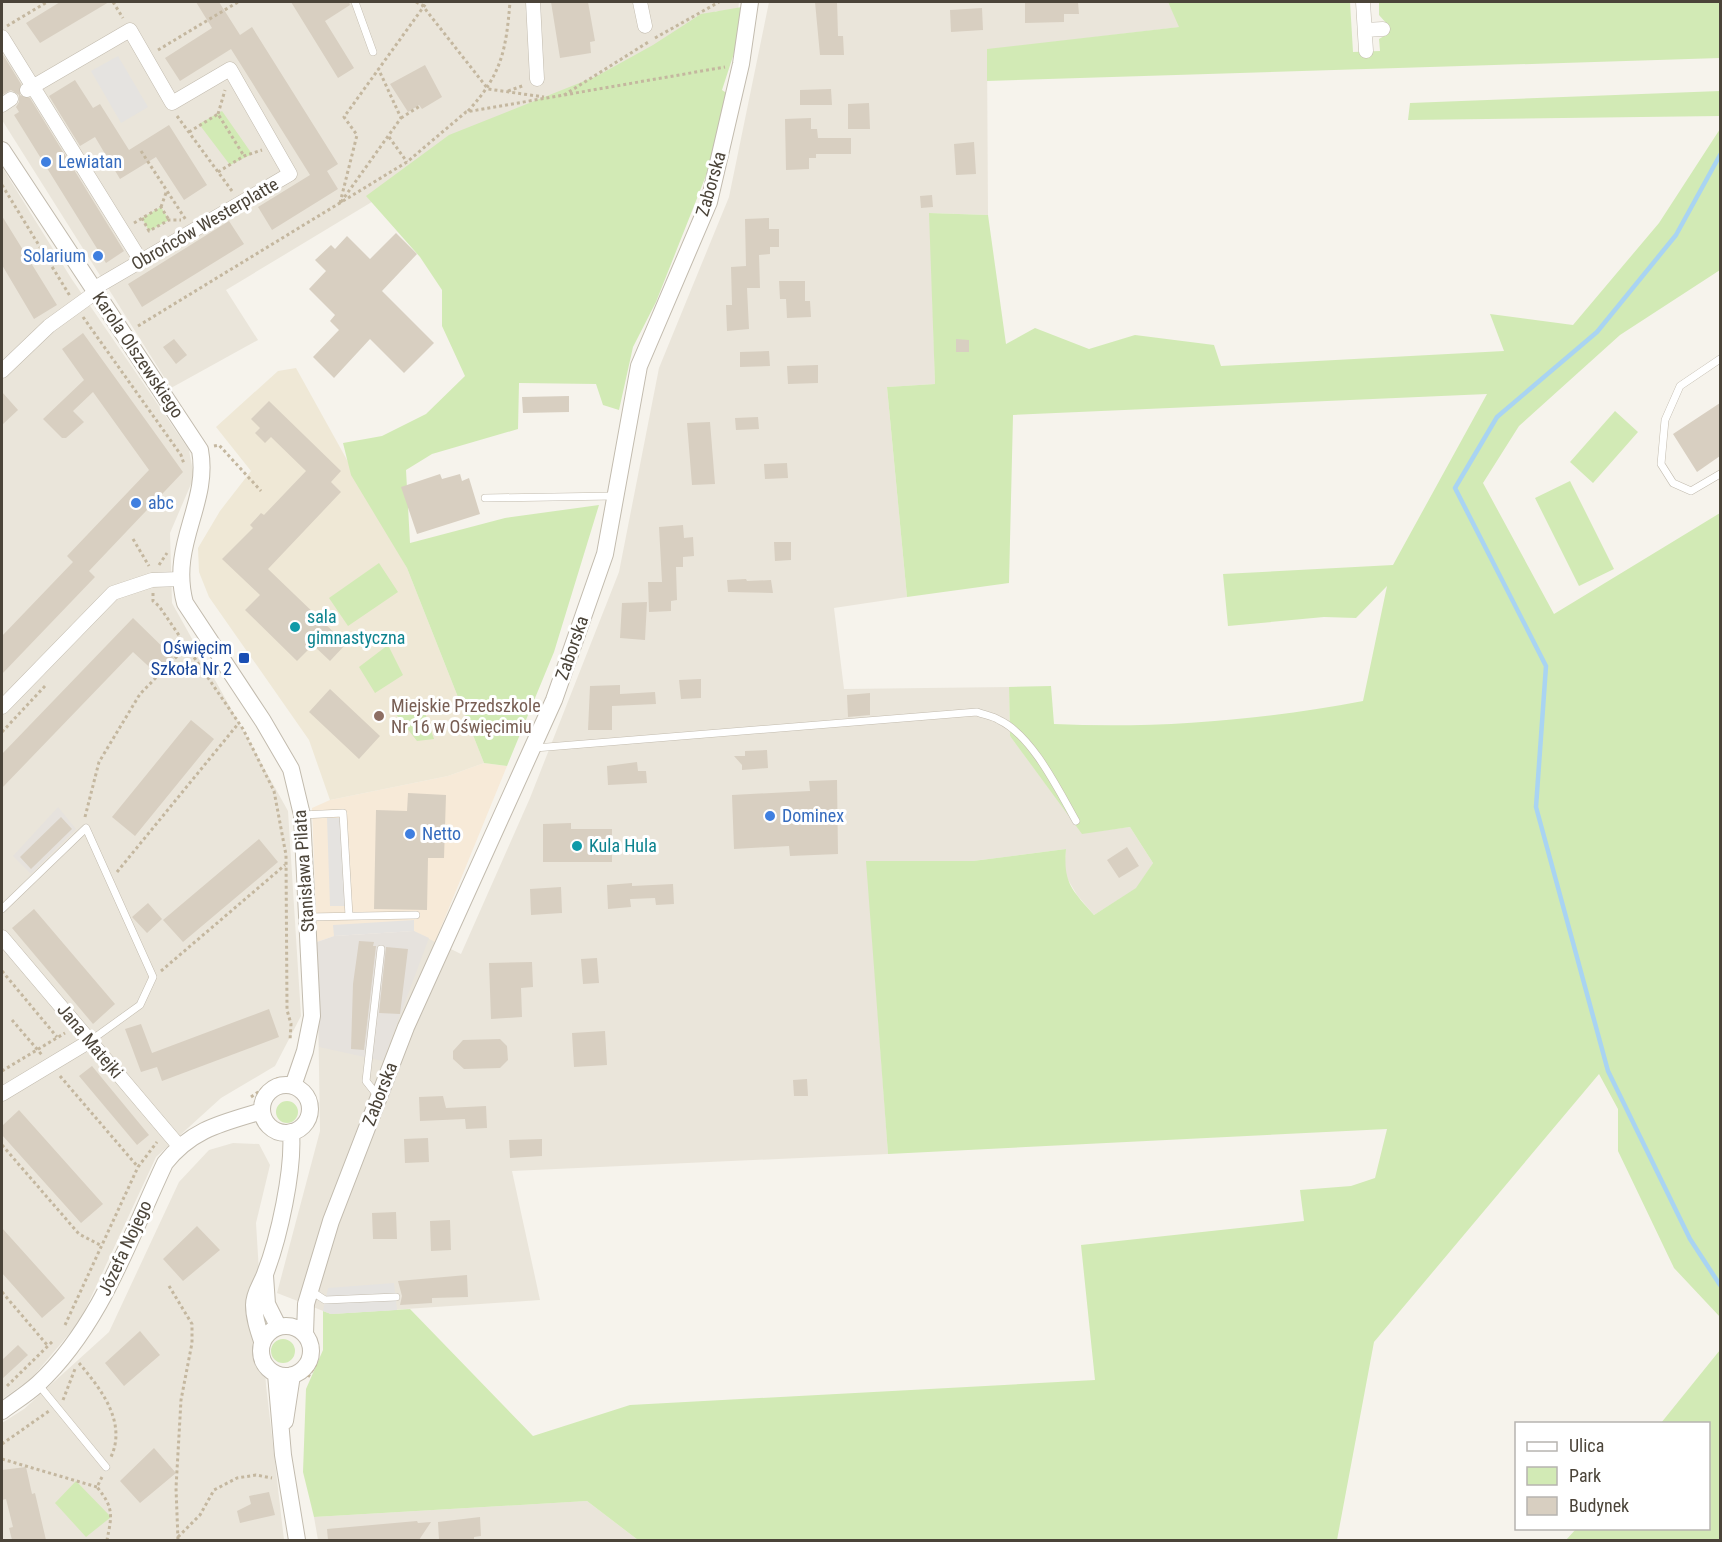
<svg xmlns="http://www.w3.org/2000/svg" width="1722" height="1542" viewBox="0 0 1722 1542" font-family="'Roboto Condensed',sans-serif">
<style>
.residential{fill:#eae5da}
.commercial{fill:#f7ead8}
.industrial{fill:#e6e2dd}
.education{fill:#efe8d6}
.green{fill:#d2eab5}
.parking{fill:#e5e3e0}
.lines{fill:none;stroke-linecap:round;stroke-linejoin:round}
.stream{stroke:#a9d4f2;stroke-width:4.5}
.building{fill:#d8cfc1}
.service-casing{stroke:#c2bbae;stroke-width:8}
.minor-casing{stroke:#c2bbae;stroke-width:15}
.tertiary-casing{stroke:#c2bbae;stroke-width:18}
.path{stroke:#c4b79f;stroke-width:3;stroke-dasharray:3 3;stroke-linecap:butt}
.service{stroke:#fff;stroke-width:7}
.minor{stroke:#fff;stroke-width:14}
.tertiary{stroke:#fff;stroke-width:16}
.shop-dot{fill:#3f7fe0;stroke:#fff;stroke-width:2}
.culture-dot{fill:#0f9aa8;stroke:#fff;stroke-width:2}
.transit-dot{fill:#1a4fb4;stroke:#fff;stroke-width:2}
.education-dot{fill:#8d6e63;stroke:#fff;stroke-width:2}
.labels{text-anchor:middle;stroke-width:6;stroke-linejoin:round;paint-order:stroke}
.shop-label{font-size:18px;fill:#366cbe;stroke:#fff;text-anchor:start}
.street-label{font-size:18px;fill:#4b4439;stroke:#fff}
.culture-label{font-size:18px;fill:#0d838f;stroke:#fff;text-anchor:start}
.transit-label{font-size:18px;fill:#164399;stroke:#fff;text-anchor:end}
.education-label{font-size:18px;fill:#785e54;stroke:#fff;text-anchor:start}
</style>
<rect width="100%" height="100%" fill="#f6f3ec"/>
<path class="residential" d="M 2,2 L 739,2 L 738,11 L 716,11 L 555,105 L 516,115 L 226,290 L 258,340 L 171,388 L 2,120 Z
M 769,2 L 1168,2 L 1180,27 L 987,50 L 988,215 L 930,213 L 935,384 L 887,387 L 907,597 L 834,608 L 844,689 L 1009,687 L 1010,736 L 1082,833 L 1130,827 L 1153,863 L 1137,888 L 1094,915 L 1077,895 L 1064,873 L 1066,849 L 973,861 L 867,861 L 888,1154 L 512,1171 L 540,1300 L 331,1314 L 277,1293 L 320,1131 L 317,942 L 414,931 L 461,954 L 530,798 L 619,572 L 659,368 L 729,197 Z
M 2,167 L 71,278 L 189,450 L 194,477 L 170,533 L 172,603 L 288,811 L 301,1016 L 275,1066 L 221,1098 L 156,1157 L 80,1321 L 31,1379 L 2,1399 Z
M 233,1143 L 259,1144 L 270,1165 L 256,1223 L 266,1385 L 284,1540 L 2,1540 L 2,1423 L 24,1409 L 109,1332 L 179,1182 L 209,1150 Z
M 587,1501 L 638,1540 L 318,1540 L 314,1517 Z"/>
<path class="commercial" d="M 484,763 L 507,766 L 435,942 L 414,931 L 334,936 L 317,942 L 312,808 L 330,800 L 448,776 Z"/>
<path class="industrial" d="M 58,807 L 76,829 L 31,874 L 13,856 Z
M 414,931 L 429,938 L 383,1061 L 319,1047 L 317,942 L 334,936 Z"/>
<path class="education" d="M 296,368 L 407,568 L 484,763 L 448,776 L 330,800 L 309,740 L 209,597 L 199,572 L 198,548 L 220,511 L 251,471 L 216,427 L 278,371 Z"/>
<path class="green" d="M 1168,2 L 1350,2 L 1353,52 L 1380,51 L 1379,39 L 1384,36 L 1387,24 L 1379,15 L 1379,2 L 1720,2 L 1720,58 L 987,81 L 987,49 L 1179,27 Z
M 742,7 L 737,44 L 722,90 L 728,94 L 711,163 L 656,302 L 633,347 L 619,410 L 603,405 L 596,384 L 519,383 L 518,429 L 432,454 L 406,470 L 410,543 L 505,518 L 599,505 L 554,652 L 507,766 L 484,763 L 407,568 L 351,475 L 343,443 L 382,436 L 426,414 L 465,376 L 442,326 L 442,290 L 420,257 L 366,196 L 449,135 L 597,76 L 653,45 L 701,14 Z
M 1720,91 L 1720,116 L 1408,120 L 1410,103 Z
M 222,111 L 252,154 L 230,165 L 199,124 Z
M 1720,129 L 1720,270 L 1620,335 L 1519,426 L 1483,483 L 1554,614 L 1720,513 L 1720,1317 L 1674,1268 L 1618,1151 L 1618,1109 L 1599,1074 L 1374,1342 L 1337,1540 L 638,1540 L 587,1501 L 314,1517 L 303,1472 L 306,1389 L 323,1350 L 323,1311 L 331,1314 L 410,1309 L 533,1436 L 630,1405 L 1095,1380 L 1081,1245 L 1304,1221 L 1300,1190 L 1351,1186 L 1375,1178 L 1387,1129 L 888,1154 L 866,861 L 973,861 L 1066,849 C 1063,883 1072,890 1094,915 L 1136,888 L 1153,863 L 1130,827 L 1082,834 L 1010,736 L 1009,687 L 1051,686 L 1054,724 C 1157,729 1262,720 1363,701 L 1387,586 L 1356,618 L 1324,617 L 1228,626 L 1223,574 L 1393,565 L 1487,394 L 1013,415 L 1009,583 L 907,597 L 887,387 L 935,384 L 929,213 L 988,215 L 1006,344 L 1035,328 L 1089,349 L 1135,335 L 1214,345 L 1221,366 L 1504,351 L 1490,314 L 1573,325 L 1659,223 Z
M 161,207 L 169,220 L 149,231 L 142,218 Z
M 1615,411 L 1638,432 L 1593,483 L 1570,462 Z
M 1570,481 L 1614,569 L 1579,586 L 1535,498 Z
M 379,563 L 398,592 L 348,626 L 329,598 Z
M 388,645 L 403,675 L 375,693 L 359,667 Z
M 401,704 L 409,715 L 425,713 L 434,739 L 417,741 L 391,708 Z
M276 1112a11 11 0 1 1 22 0a11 11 0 1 1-22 0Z
M271 1351a12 12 0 1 1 24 0a12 12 0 1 1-24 0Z
M 1720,1350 L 1720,1540 L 1566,1540 L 1576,1529 L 1708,1528 L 1708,1424 L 1661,1423 Z
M 76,1481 L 111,1517 L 86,1537 L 55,1503 Z"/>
<path class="parking" d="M 118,56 L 148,107 L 121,123 L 91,71 Z
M 327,818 L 343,818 L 347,906 L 330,906 Z
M 414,920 L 414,931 L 334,936 L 333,925 Z
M 394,1283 L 397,1310 L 331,1314 L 323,1311 L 328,1288 Z"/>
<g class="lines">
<path class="stream" d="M 1720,155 L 1676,235 L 1597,332 L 1497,417 L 1455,488 L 1546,666 L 1536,807 L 1608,1071 L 1690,1239 L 1720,1285"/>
</g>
<path class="building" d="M 60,2 L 109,2 L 40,43 L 26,23 Z
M 196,2 L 219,2 L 240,35 L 252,27 L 338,164 L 327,171 L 338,189 L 272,230 L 258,207 L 310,175 L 231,49 L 180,81 L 165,58 L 212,28 Z
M 291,2 L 349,2 L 350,5 L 325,21 L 354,68 L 338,78 Z
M 551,2 L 588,2 L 595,41 L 590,42 L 591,53 L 560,58 Z
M 815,2 L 837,2 L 838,36 L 843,36 L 844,55 L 820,55 Z
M 1025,2 L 1078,2 L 1079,14 L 1064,14 L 1064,22 L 1025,23 Z
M 982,8 L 983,30 L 951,32 L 950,10 Z
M 2,53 L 21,84 L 20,95 L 30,98 L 124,251 L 106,263 L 14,115 L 19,112 L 16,107 L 19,102 L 19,95 L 11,90 L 2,95 Z
M 425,65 L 442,97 L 422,109 L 419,105 L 408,112 L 390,84 Z
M 75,80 L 93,108 L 100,104 L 129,150 L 169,125 L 207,185 L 184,200 L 156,157 L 120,179 L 95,137 L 80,146 L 49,96 Z
M 831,89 L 832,105 L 800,105 L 800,90 Z
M 869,103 L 870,129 L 848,129 L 848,104 Z
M 811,118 L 811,129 L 817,129 L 818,138 L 851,138 L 851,154 L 816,154 L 816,158 L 809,158 L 809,169 L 786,170 L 785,119 Z
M 974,142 L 976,174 L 956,175 L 954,144 Z
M 932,195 L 933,207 L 921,208 L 920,196 Z
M 2,216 L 57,305 L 34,319 L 2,265 Z
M 769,218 L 769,229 L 779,229 L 779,247 L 770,247 L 770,254 L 759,255 L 760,288 L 747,288 L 749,329 L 727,331 L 726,305 L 732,305 L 731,267 L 746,266 L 745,219 Z
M 229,221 L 244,244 L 142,307 L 128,284 Z
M 396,233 L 417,254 L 382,291 L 434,343 L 404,373 L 370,339 L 334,378 L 313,357 L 339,330 L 330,321 L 335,315 L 309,289 L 326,271 L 315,260 L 331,245 L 335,249 L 347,236 L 370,259 Z
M 779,281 L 805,281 L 805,301 L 810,301 L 811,317 L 787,318 L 786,299 L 780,299 Z
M 83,333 L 183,472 L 89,571 L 95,577 L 2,674 L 2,636 L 73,562 L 67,556 L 149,470 L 93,392 L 73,411 L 84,422 L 66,438 L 62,438 L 43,419 L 84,380 L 62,349 Z
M 174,339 L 187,355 L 176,364 L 163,347 Z
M 956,339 L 969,340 L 969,352 L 956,352 Z
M 769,351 L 770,366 L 740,367 L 740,352 Z
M 818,365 L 818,383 L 788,384 L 787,366 Z
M 2,392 L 18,410 L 2,425 Z
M 569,396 L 569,412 L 523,413 L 522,397 Z
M 269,401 L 341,471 L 331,482 L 341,492 L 268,569 L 346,644 L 330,661 L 313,645 L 297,661 L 245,610 L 260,595 L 222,559 L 253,528 L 250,525 L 261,513 L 264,515 L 306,471 L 271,437 L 265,443 L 255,433 L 260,428 L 251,419 Z
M 1720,403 L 1720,456 L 1697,472 L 1673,434 Z
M 758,417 L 759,429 L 736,430 L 735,418 Z
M 710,422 L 715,484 L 692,485 L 687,423 Z
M 787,463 L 788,478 L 765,479 L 764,464 Z
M 440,474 L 442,479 L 460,474 L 462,481 L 469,478 L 480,514 L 417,534 L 401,487 Z
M 683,525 L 684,538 L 693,537 L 694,556 L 683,557 L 683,567 L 676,567 L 677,600 L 671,601 L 671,611 L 649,612 L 648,582 L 662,582 L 659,527 Z
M 774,542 L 791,542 L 791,560 L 775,561 Z
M 746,579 L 747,581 L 771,580 L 773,593 L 728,592 L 727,580 Z
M 647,602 L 645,640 L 620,638 L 622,603 Z
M 133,618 L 174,658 L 158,675 L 133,652 L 2,788 L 2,754 Z
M 701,679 L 701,698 L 681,699 L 679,680 Z
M 620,685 L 620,694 L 655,692 L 656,704 L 612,706 L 612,730 L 588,730 L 590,686 Z
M 330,689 L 380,736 L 359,759 L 309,712 Z
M 870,693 L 870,715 L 848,717 L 847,695 Z
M 191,720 L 214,739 L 135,836 L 112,817 Z
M 767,750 L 768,768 L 742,770 L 742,765 L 734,756 L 745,756 L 745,751 Z
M 637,762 L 638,771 L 646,771 L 647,783 L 608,785 L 607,766 Z
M 837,780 L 838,854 L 790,856 L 789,846 L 734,849 L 732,795 L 810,791 L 809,781 Z
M 408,793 L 446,795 L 444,858 L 428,858 L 427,910 L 374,909 L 376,810 L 407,811 Z
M 61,817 L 72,829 L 31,869 L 20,857 Z
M 571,823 L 571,829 L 612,829 L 612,862 L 543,862 L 543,824 Z
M 259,839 L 278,862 L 183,942 L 163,920 Z
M 1127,847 L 1139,866 L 1119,878 L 1107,860 Z
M 632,883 L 632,886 L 673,884 L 674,904 L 656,905 L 655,898 L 630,899 L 631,907 L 608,909 L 607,885 Z
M 561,887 L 562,913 L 531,915 L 530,889 Z
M 148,903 L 162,919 L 147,933 L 132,917 Z
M 34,909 L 115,1004 L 93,1024 L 12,928 Z
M 359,941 L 374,942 L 373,946 L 376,946 L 364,1050 L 351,1049 L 353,984 Z
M 386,947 L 408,949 L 400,1014 L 379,1013 Z
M 597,958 L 599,983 L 583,984 L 581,959 Z
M 532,962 L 533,987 L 521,988 L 522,1017 L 491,1019 L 489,963 Z
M 269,1009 L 279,1037 L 162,1081 L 157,1067 L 141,1072 L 125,1029 L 141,1024 L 152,1053 Z
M 605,1031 L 607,1065 L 574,1067 L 572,1033 Z
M 500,1039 L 507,1046 L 508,1060 L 500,1068 L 464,1069 L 453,1059 L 453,1051 L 463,1040 Z
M 92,1066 L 149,1135 L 137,1145 L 79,1076 Z
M 807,1079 L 808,1096 L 794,1096 L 793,1080 Z
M 443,1096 L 446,1108 L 486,1106 L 487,1128 L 466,1129 L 465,1119 L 420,1121 L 419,1097 Z
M 19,1110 L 103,1204 L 81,1223 L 2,1135 L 2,1126 Z
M 428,1138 L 429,1162 L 405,1163 L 404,1139 Z
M 542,1139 L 542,1156 L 510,1158 L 509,1140 Z
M 396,1212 L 397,1239 L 373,1239 L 372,1213 Z
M 450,1220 L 451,1250 L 431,1251 L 430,1221 Z
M 197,1226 L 220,1250 L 183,1281 L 163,1259 Z
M 2,1228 L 65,1298 L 42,1318 L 2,1273 Z
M 467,1275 L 468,1297 L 432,1298 L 432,1303 L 400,1305 L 402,1296 L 398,1281 Z
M 140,1331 L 160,1355 L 124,1386 L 105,1363 Z
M 18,1345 L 28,1355 L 2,1379 L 2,1360 Z
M 154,1448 L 176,1473 L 140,1503 L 120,1481 Z
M 26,1467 L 32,1494 L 35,1493 L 46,1540 L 12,1540 L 9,1528 L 13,1527 L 6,1499 L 2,1500 L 2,1470 Z
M 269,1492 L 275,1515 L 240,1523 L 237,1511 L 251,1504 L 249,1496 Z
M 480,1517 L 481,1536 L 474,1537 L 474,1540 L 439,1540 L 438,1522 Z
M 417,1521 L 418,1523 L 431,1522 L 419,1540 L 328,1540 L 327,1529 Z"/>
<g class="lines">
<g class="service-casing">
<path id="service" d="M 355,2 L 373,52
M 1720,359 L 1680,386 L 1665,420 L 1661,464 L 1673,483 L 1691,491 L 1720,474
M 485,498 L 614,496
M 535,748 L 977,712 C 984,715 993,716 999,720 C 1032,735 1059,791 1076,821
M 302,815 L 343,813 L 349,916
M 2,909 L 86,828 L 153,977 L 140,1005 L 90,1041
M 308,917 L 416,915
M 377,1095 L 366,1081 L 381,949
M 311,1291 L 325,1300 L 396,1297
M 38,1384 L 106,1467"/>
</g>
<g class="minor-casing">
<path id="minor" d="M 533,2 L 537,79
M 640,2 L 645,26
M 1363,2 L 1366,51
M 1365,30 L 1383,29
M 2,37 L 141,261
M 27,90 L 130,30 L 172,103 L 230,69 L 290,174 L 93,289
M 2,105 L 11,99
M 2,371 L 49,326 L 96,292
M 2,707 L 113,593 L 152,580 L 180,579
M 2,937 L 179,1146
M 2,1094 L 90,1041"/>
</g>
<g class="tertiary-casing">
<path id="tertiary" d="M 2,150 L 200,450 C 210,504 169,544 185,603 L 263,721 L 291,769 L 302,815 L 312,1016 L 305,1051 L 293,1086
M262 1109a24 24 0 1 1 48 0a24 24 0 1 1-48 0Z
M 265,1276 L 267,1304 L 278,1326
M261 1351a25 25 0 1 1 50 0a25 25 0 1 1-50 0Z
M 305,1334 L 306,1304 L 331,1221 L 406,1027 L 554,700 L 605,554 L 639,366 L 709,202 L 741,64 L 750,2
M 262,1341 C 258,1329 254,1317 254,1305 C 254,1293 261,1285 265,1274 C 279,1238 294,1170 291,1132
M 276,1374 L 283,1455 L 297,1540
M 2,1411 C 14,1402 27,1394 38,1384 C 101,1325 129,1239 165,1163 C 192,1129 222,1123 262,1111
M 285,1421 L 292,1375"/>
</g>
<path class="path" d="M 113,2 L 123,18
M 416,2 L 422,5 L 488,89 L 544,97
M 7,26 L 47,2
M 655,38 L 719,2
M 158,50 L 238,2
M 508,91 L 525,85
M 564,95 L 650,41
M 468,111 C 502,74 506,50 510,2
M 218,114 L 225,90
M 177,116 L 232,191
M 401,118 L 420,106
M 189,132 L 218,114 L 244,156
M 389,137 L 407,162
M 141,151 L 186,220
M 218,172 L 244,156 L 262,150
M 2,185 L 70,296
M 341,202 L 401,118 L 378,68
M 340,203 L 357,135 L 344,117 L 427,2
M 161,207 L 167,190
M 142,218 L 149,231 L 169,220 L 181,220
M 134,223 L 161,207 L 169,220
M 83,317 L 181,455 L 184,464
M 138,326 L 407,162 L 466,112 L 725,67
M 214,446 L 219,445 L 261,491
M 133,539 L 149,566
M 159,565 L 167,553
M 153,593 L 153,601 L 159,606 L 243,729 L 274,791 L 286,855 L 287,1010 L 291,1024 L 290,1040
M 2,732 L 45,686
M 85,817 L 99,762 L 140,694 L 187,646
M 117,872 L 238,724
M 2,971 L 57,1037
M 161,971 L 285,865
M 12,1020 L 42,1055
M 2,1071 L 65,1033
M 60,1076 L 138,1167
M 251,1097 L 280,1077
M 2,1145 L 79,1234 L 102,1246
M 169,1286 L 192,1324 L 192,1343 L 181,1400 L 176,1488 L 178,1540
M 2,1292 L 48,1346
M 65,1325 L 138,1167 L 157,1142
M 79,1363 C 101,1389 127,1422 111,1457
M 308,1377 L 316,1364 L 318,1344
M 7,1386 L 54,1340
M 63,1400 L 75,1369
M 2,1444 L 49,1411
M 2,1459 L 97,1487
M 102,1477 L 97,1487 C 114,1508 112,1515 107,1540
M 178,1537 L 200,1515 L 214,1490 L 237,1478 L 256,1475 L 272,1478"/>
<use href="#service" class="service"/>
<use href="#minor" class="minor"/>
<use href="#tertiary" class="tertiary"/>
</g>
<g class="shop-dot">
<circle cx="46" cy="162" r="6"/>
<circle cx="98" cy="256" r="6"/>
<circle cx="136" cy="503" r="6"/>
<circle cx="770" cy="816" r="6"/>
<circle cx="410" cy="834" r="6"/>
</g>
<g class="culture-dot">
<circle cx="295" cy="627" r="6"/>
<circle cx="577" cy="846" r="6"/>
</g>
<rect class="transit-dot" x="238" y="652" width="12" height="12" rx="3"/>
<circle class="education-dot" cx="379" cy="716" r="6"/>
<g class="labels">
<g class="shop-label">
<text x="58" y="168">Lewiatan</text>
<text x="86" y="262" text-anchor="end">Solarium</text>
<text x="148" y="509">abc</text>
<text x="782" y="822">Dominex</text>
<text x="422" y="840">Netto</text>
</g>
<g class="street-label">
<text transform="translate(711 184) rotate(-74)" y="6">Zaborska</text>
<text transform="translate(205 224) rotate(-30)" y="6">Obrońców Westerplatte</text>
<text transform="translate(138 355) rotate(56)" y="6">Karola Olszewskiego</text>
<text transform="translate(572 648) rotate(-71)" y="6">Zaborska</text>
<text transform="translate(304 871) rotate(-94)" y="6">Stanisława Pilata</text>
<text transform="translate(90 1041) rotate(50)" y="6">Jana Matejki</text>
<text transform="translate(380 1094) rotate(-69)" y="6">Zaborska</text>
<text transform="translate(125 1248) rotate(-65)" y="6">Józefa Nojego</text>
</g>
<g class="culture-label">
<text x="307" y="623">sala<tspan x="307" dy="21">gimnastyczna</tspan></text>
<text x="589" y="852">Kula Hula</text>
</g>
<g class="transit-label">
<text x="232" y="654">Oświęcim<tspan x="232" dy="21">Szkoła Nr 2</tspan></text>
</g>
<g class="education-label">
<text x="391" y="712">Miejskie Przedszkole<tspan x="391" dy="21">Nr 16 w Oświęcimiu</tspan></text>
</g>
</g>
<rect width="1722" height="1542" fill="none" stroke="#4b4439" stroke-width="6"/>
<rect x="1515" y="1422" width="195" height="108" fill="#ffffff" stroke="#b7b4b0" stroke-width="1.5"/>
<rect x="1527" y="1442" width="30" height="9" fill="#ffffff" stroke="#b7b4b0" stroke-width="1.5"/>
<text x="1569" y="1452" font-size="18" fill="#4b4439">Ulica</text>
<rect x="1527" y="1467" width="30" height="18" fill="#d2eab5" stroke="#b7b4b0" stroke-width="1.5"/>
<text x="1569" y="1482" font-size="18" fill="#4b4439">Park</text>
<rect x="1527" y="1497" width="30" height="18" fill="#d8cfc1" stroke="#b7b4b0" stroke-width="1.5"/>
<text x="1569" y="1512" font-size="18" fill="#4b4439">Budynek</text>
</svg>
